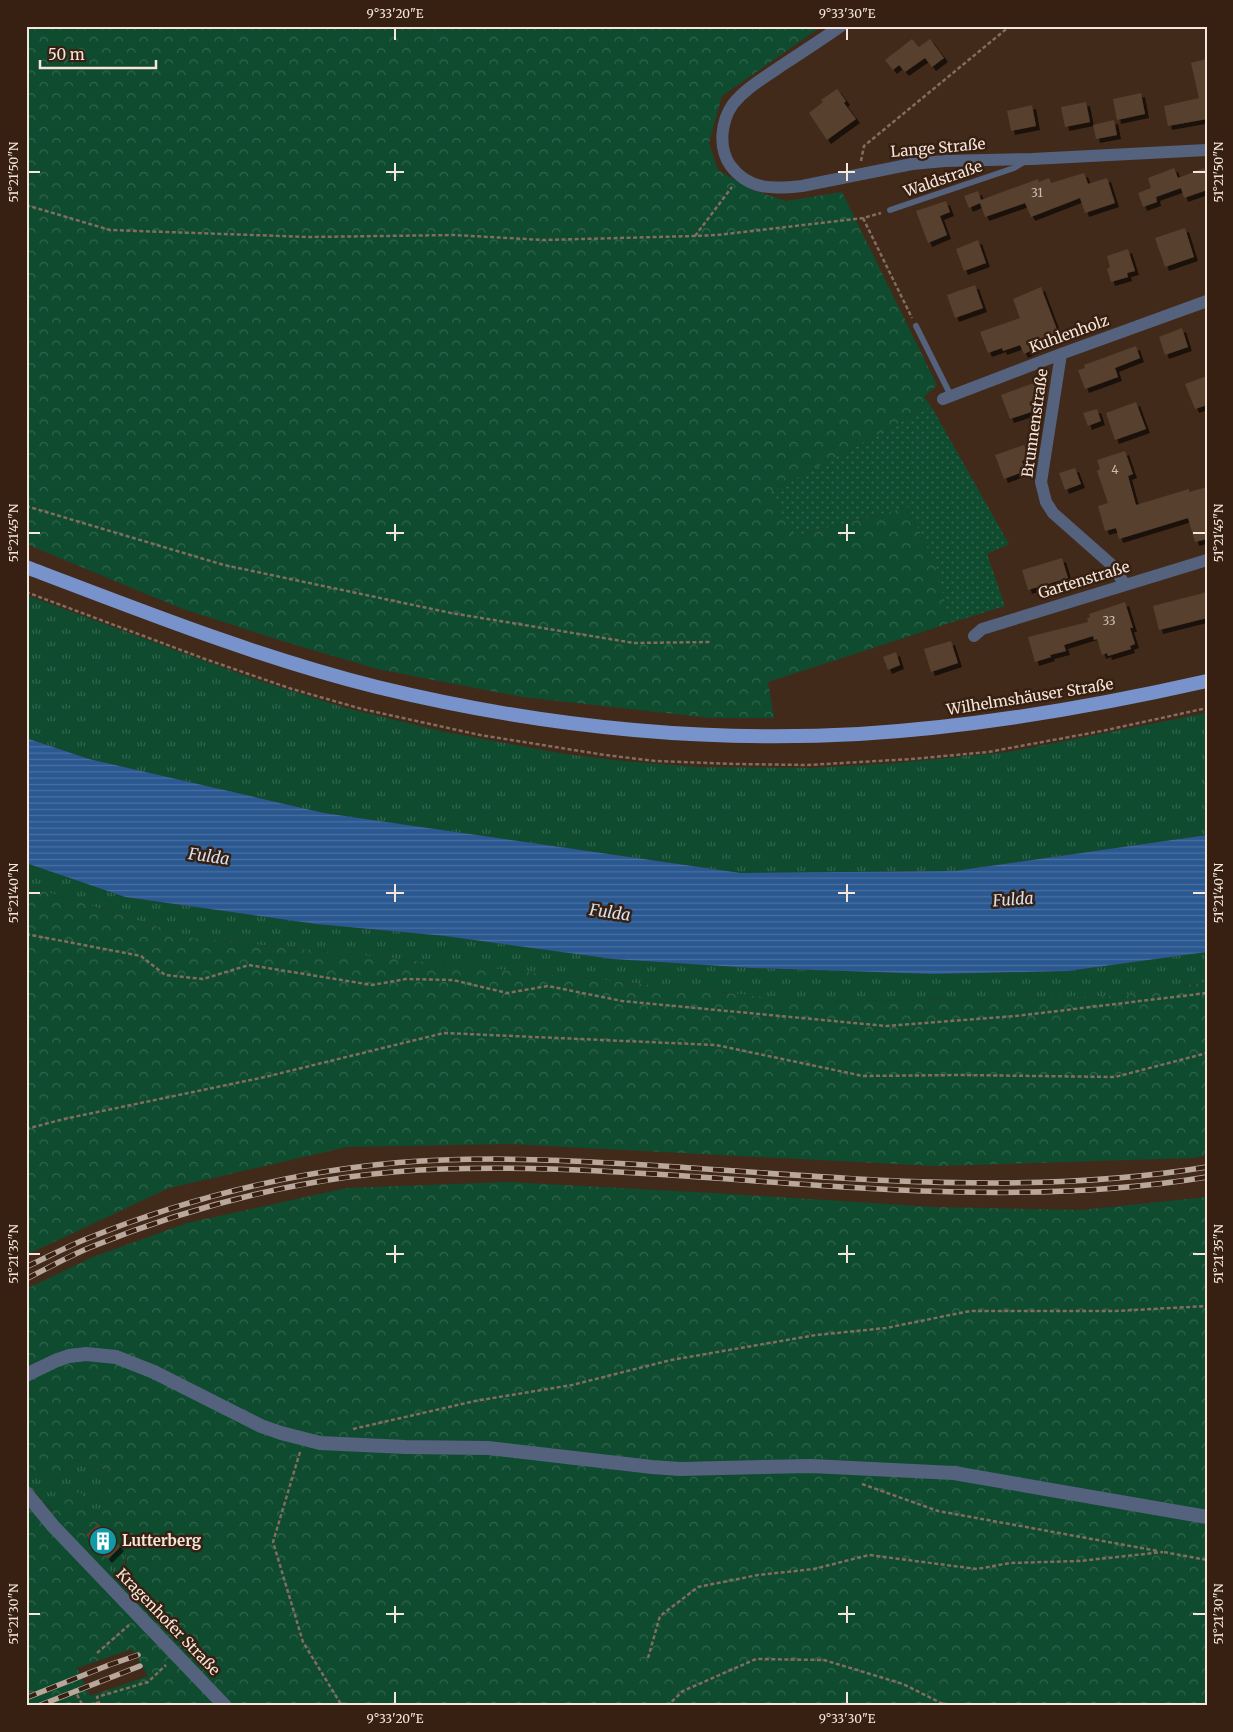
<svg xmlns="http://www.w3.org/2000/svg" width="1233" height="1732" viewBox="0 0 1233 1732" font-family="Merriweather,serif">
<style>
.grass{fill:url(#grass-tufts)}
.forest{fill:url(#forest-crowns);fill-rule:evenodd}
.garden{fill:url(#garden-dots)}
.water{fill:url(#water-rules)}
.building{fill:#583f2f;filter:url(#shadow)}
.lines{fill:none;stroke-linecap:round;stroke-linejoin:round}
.path{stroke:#826d5f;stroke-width:2.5;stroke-dasharray:4 2.5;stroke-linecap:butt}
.service{stroke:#55627e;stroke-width:6}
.minor{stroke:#55627e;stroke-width:12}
.tertiary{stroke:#55627e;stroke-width:14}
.primary{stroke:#7893cb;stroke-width:14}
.rail-casing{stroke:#b9a79b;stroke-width:5.5}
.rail{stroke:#372011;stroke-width:4;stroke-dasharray:11;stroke-linecap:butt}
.ticks{fill:none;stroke:#f5e5db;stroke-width:2}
.labels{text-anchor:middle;stroke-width:5;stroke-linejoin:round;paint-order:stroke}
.number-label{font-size:12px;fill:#cebcb0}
.street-label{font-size:15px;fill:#f5e5db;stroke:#372011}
.poi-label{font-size:15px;font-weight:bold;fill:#f5e5db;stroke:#372011;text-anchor:start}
.water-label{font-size:16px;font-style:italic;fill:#d4e1f2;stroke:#372011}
.neatline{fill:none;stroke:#f5e5db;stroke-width:2}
.ticks-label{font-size:12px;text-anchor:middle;fill:#f5e5db}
</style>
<defs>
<pattern id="grass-tufts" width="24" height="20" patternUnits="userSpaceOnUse" patternTransform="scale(1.25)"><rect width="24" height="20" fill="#0e4b2f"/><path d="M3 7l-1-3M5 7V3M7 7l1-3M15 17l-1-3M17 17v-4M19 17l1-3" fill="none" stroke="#32654d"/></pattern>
<pattern id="forest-crowns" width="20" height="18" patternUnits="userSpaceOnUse" patternTransform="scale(1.25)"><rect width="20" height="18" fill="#0e4b2f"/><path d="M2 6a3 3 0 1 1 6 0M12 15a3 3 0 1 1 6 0" fill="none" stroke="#32654d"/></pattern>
<pattern id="garden-dots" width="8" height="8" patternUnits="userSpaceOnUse" patternTransform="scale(1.25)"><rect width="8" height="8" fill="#0e4b2f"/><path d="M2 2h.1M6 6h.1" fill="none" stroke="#32654d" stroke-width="1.8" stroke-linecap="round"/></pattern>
<pattern id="water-rules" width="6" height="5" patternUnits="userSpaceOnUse" patternTransform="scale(1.25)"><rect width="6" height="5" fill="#2a5891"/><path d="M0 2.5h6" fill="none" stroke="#4a70a0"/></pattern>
<filter id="shadow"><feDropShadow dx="4" dy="4" stdDeviation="0" flood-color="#0009"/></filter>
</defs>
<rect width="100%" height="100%" fill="#422a1a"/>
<path class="grass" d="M 26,595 L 257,680 L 346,708 L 445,732 L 565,754 L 623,761 L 699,767 L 811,768 L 896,763 L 1008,752 L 1207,713 L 1207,835 L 954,871 L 741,873 L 324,813 L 89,759 L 26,738 Z
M 26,863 L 125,897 L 316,924 L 445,936 L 613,959 L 752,968 L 934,974 L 1068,971 L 1207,952 L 1207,982 L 1120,996 L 815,1002 L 194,938 L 53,894 L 26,884 Z
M 71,1459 L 110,1471 L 108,1491 L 100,1512 L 122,1538 L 127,1550 L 122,1583 L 100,1560 L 121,1547 L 84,1507 L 87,1503 L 77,1487 L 82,1482 L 73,1484 L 68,1494 L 54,1511 C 42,1499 26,1486 26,1468 L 59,1479 Z"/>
<path class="forest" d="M 26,26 L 822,26 L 722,96 L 709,143 L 718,170 L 752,190 L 786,201 L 842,192 L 937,385 L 924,397 L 931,406 L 771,492 L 795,536 L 908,507 L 937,568 L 950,623 L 768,682 L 774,718 L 711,718 L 522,697 L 377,669 L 279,640 L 180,608 L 26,544 Z
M 26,884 L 53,894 L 194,938 L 815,1002 L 1120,996 L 1207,982 L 1207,1155 L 1194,1158 L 935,1166 L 510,1144 L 347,1147 L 169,1188 L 26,1255 Z
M 507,1182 L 713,1193 L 935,1207 L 1081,1210 L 1207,1197 L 1207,1706 L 26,1706 L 26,1474 L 35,1492 L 53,1511 L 68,1494 L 73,1484 L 78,1480 L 82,1482 L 77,1487 L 87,1503 L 84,1507 L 121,1547 L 108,1562 L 101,1561 L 122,1583 C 133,1546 123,1540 100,1512 L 108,1491 L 110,1471 L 71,1459 L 59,1479 L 26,1468 L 26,1289 L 93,1257 L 187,1223 L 347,1188 ZM 132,1649 L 148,1676 L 90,1696 L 77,1668 Z"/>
<path class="garden" d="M 931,406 L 1009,544 L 987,554 L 1005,606 L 950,623 L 937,568 L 908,507 L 794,536 L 771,492 Z"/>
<path class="water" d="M 26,738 L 89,759 L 324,813 L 741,873 L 954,871 L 1207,835 L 1207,952 L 1068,971 L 934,974 L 752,968 L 613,959 L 445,936 L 316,924 L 125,897 L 26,863 Z"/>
<path class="building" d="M 912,39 L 919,47 L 930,39 L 944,58 L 932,67 L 925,58 L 905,72 L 899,65 L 893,70 L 885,60 Z
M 1207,59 L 1207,119 L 1168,126 L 1164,106 L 1199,98 L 1191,63 Z
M 837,89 L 846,101 L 844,103 L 856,119 L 827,140 L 809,113 L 823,102 L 821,100 Z
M 1141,93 L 1145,114 L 1117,120 L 1113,99 Z
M 1086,102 L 1090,122 L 1065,127 L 1061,107 Z
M 1032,105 L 1036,126 L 1011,131 L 1007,111 Z
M 1114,120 L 1117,135 L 1096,139 L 1093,125 Z
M 1174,168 L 1178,178 L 1204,168 L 1207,177 L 1207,190 L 1184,198 L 1181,188 L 1156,197 L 1157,202 L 1143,207 L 1138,193 L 1151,188 L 1148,178 Z
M 1084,173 L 1088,184 L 1107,178 L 1115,203 L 1085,213 L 1080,198 L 1031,217 L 1025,203 L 985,217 L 980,203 L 969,208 L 964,196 L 978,191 L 981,200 L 1038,179 L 1039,182 L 1049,178 L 1051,183 Z
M 946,201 L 950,212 L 940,216 L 947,235 L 928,243 L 916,211 Z
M 1185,228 L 1194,257 L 1165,267 L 1155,238 Z
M 978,240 L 986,263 L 964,271 L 956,249 Z
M 1128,249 L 1135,271 L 1127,273 L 1128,277 L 1111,282 L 1107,269 L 1110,267 L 1107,256 Z
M 975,285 L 983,308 L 955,318 L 947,295 Z
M 1041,287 L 1059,335 L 1033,345 L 1035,349 L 1024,354 L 1020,345 L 1003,351 L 1002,348 L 988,353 L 980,332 L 1020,318 L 1013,299 Z
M 1182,328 L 1188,347 L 1165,355 L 1159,337 Z
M 1136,346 L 1140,358 L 1115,368 L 1118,377 L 1085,389 L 1078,370 L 1085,368 L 1084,365 Z
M 1207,376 L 1207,405 L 1195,409 L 1185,384 Z
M 1034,383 L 1039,396 L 1033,399 L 1037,410 L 1010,419 L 1001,395 Z
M 1136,402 L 1146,429 L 1115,440 L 1106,413 Z
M 1097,409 L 1101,421 L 1088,426 L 1083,413 Z
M 1024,445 L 1029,458 L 1022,461 L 1025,471 L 1004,479 L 995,455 Z
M 1125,451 L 1133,474 L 1128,476 L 1136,505 L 1189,489 L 1189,492 L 1207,487 L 1207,539 L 1195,542 L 1188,518 L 1119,539 L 1116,528 L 1105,531 L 1098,506 L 1108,503 L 1097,471 L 1100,469 L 1097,460 Z
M 1075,468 L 1081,484 L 1065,490 L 1059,473 Z
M 1062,558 L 1068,578 L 1028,590 L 1022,570 Z
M 1207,592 L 1207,618 L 1159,630 L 1153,606 Z
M 1125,602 L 1133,628 L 1130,628 L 1135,644 L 1130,646 L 1131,649 L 1108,656 L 1107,653 L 1102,655 L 1097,639 L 1094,640 L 1093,636 L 1064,645 L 1066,651 L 1050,655 L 1051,657 L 1035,662 L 1028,637 L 1088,622 L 1087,618 L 1090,617 L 1089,614 Z
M 951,641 L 958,663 L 931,672 L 924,649 Z
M 896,652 L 900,665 L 888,670 L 883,657 Z
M 98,1524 L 120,1547 L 108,1559 L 86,1535 Z"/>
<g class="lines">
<path class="path" d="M 861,161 L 864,146 L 1010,26
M 26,205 L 110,230 L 309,237 L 454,235 L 543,240 L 695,236 L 717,235 L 863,218 L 881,213
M 863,218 L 912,318
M 695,236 L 732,187
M 26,506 L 224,565 L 451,613 L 634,643 L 710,642
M 26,592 L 205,659 L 292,689 L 362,709 L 480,735 L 605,755 L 656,761 L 736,764 L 808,765 L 912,759 L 988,752 L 1102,731 L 1207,708
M 26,934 L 141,956 L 165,975 L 203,979 L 249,965 L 372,985 L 406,979 L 453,980 L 507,993 L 548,986 L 622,1001 L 886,1026 L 1016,1016 L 1207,993
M 26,1129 L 64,1119 L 265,1077 L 444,1033 L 716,1045 L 863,1076 L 961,1075 L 1115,1077 L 1207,1053
M 353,1429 L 475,1401 L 572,1385 L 671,1360 L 816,1335 L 886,1328 L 970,1311 L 1116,1311 L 1207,1306
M 300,1452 L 273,1542 L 303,1642 L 342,1706
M 862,1484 L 938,1511 L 1158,1551
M 1164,1552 L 1207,1560
M 97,1653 L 129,1625
M 648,1658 L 660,1616 L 698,1587 L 758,1575 L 814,1569 L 869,1555 L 977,1569 L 1010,1563 L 1080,1561 L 1163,1552
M 74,1689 L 83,1706
M 90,1706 L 99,1702 L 97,1697 L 148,1682 L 166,1665
M 667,1706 L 683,1691 L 756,1659 L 824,1660 L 903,1684 L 947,1706"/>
<path class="service" d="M 890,210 L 1014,168 L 1024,162
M 916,326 L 951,396"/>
<path class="minor" d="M 841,26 C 821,40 801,53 781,66 C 764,78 746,88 733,104 C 721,121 718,147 730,165 C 749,191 774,189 802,186 L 912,164 L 945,161 L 1032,159 L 1207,150
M 1061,354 L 1041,482 L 1046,502 L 1053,513 L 1113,566 L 1125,585
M 943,399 L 1061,354 L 1207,301
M 974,636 L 982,629 L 1207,560"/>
<path class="tertiary" d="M 26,1375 L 55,1361 L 69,1356 L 86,1354 L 116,1357 L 154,1372 L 261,1426 L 281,1433 L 320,1443 L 405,1447 L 488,1448 L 652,1467 L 680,1469 L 811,1466 L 954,1473 L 1207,1517
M 26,1493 L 53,1526 L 225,1706"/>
<path class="primary" d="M 26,567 C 142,611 257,657 377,687 C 533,725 698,743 859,734 C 976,727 1092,707 1207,681"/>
<g class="rail-casing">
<path id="rail" d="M 26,1267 C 46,1258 66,1247 86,1239 C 197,1194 323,1164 443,1160 C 521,1157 600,1162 678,1167 C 854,1179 1032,1196 1207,1167
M 26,1279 C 48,1268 69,1256 91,1247 C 202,1202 323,1173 443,1169 C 697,1161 953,1219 1207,1177
M 26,1698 L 109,1665 L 138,1655
M 38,1706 L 140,1666"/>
</g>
<use href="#rail" class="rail"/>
</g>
<path class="ticks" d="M 395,28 L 395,40M 847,28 L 847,40M 395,163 L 395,181M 847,163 L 847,181M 28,172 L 40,172M 386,172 L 404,172M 838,172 L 855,172M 1193,172 L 1206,172M 395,524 L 395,541M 847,524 L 847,541M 28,533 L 40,533M 386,533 L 404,533M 838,533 L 855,533M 1193,533 L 1206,533M 395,884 L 395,902M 847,884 L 847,902M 28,893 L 40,893M 386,893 L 404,893M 838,893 L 855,893M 1193,893 L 1206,893M 395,1245 L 395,1263M 847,1245 L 847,1263M 28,1254 L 40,1254M 386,1254 L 404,1254M 838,1254 L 855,1254M 1193,1254 L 1206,1254M 395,1606 L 395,1623M 847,1606 L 847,1623M 28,1614 L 40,1614M 386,1614 L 404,1614M 838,1614 L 855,1614M 1193,1614 L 1206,1614M 395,1692 L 395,1704M 847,1692 L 847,1704"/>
<defs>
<g id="building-disc" transform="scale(1.4375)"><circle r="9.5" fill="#0f9aa8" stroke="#372011"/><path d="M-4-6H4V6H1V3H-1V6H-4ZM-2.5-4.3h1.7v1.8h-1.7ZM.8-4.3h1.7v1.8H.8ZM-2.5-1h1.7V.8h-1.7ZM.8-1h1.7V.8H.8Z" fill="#fff"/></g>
</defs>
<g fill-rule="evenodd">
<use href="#building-disc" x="103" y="1541"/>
</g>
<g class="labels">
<g class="number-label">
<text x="1037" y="197">31</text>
<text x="1115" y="474">4</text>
<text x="1109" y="625">33</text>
</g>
<g class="street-label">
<text transform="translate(938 148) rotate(-5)" y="5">Lange Straße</text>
<text transform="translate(943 179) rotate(-19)" y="5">Waldstraße</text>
<text transform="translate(1069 334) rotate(-20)" y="5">Kuhlenholz</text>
<text transform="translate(1035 423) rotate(-82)" y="5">Brunnenstraße</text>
<text transform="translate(1084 580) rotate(-17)" y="5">Gartenstraße</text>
<text transform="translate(1030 697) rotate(-9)" y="5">Wilhelmshäuser Straße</text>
<text transform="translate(168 1622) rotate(46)" y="5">Kragenhofer Straße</text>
</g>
<g class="poi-label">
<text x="122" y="1546">Lutterberg</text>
</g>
<g class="water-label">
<text transform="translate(209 856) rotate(8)" y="6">Fulda</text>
<text transform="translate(1013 899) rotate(-4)" y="6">Fulda</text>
<text transform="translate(610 912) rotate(8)" y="6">Fulda</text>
</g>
</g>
<rect width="1233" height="1732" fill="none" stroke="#372011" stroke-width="55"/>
<path d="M40 60v8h116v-8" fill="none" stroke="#f5e5db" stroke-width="2.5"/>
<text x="48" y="60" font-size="15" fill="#f5e5db" stroke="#372011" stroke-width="4" paint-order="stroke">50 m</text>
<rect x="28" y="28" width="1178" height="1676" class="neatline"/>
<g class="ticks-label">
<text x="395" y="18">9°33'20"E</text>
<text x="847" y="18">9°33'30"E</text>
<text transform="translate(14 172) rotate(-90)" y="4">51°21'50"N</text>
<text transform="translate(1219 172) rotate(-90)" y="4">51°21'50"N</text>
<text transform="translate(14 533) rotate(-90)" y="4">51°21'45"N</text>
<text transform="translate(1219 533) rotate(-90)" y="4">51°21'45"N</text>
<text transform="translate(14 893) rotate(-90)" y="4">51°21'40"N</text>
<text transform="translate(1219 893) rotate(-90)" y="4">51°21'40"N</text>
<text transform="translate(14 1254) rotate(-90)" y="4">51°21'35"N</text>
<text transform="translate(1219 1254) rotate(-90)" y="4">51°21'35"N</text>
<text transform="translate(14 1614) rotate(-90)" y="4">51°21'30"N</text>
<text transform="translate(1219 1614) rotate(-90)" y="4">51°21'30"N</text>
<text x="395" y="1723">9°33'20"E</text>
<text x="847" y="1723">9°33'30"E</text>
</g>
</svg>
